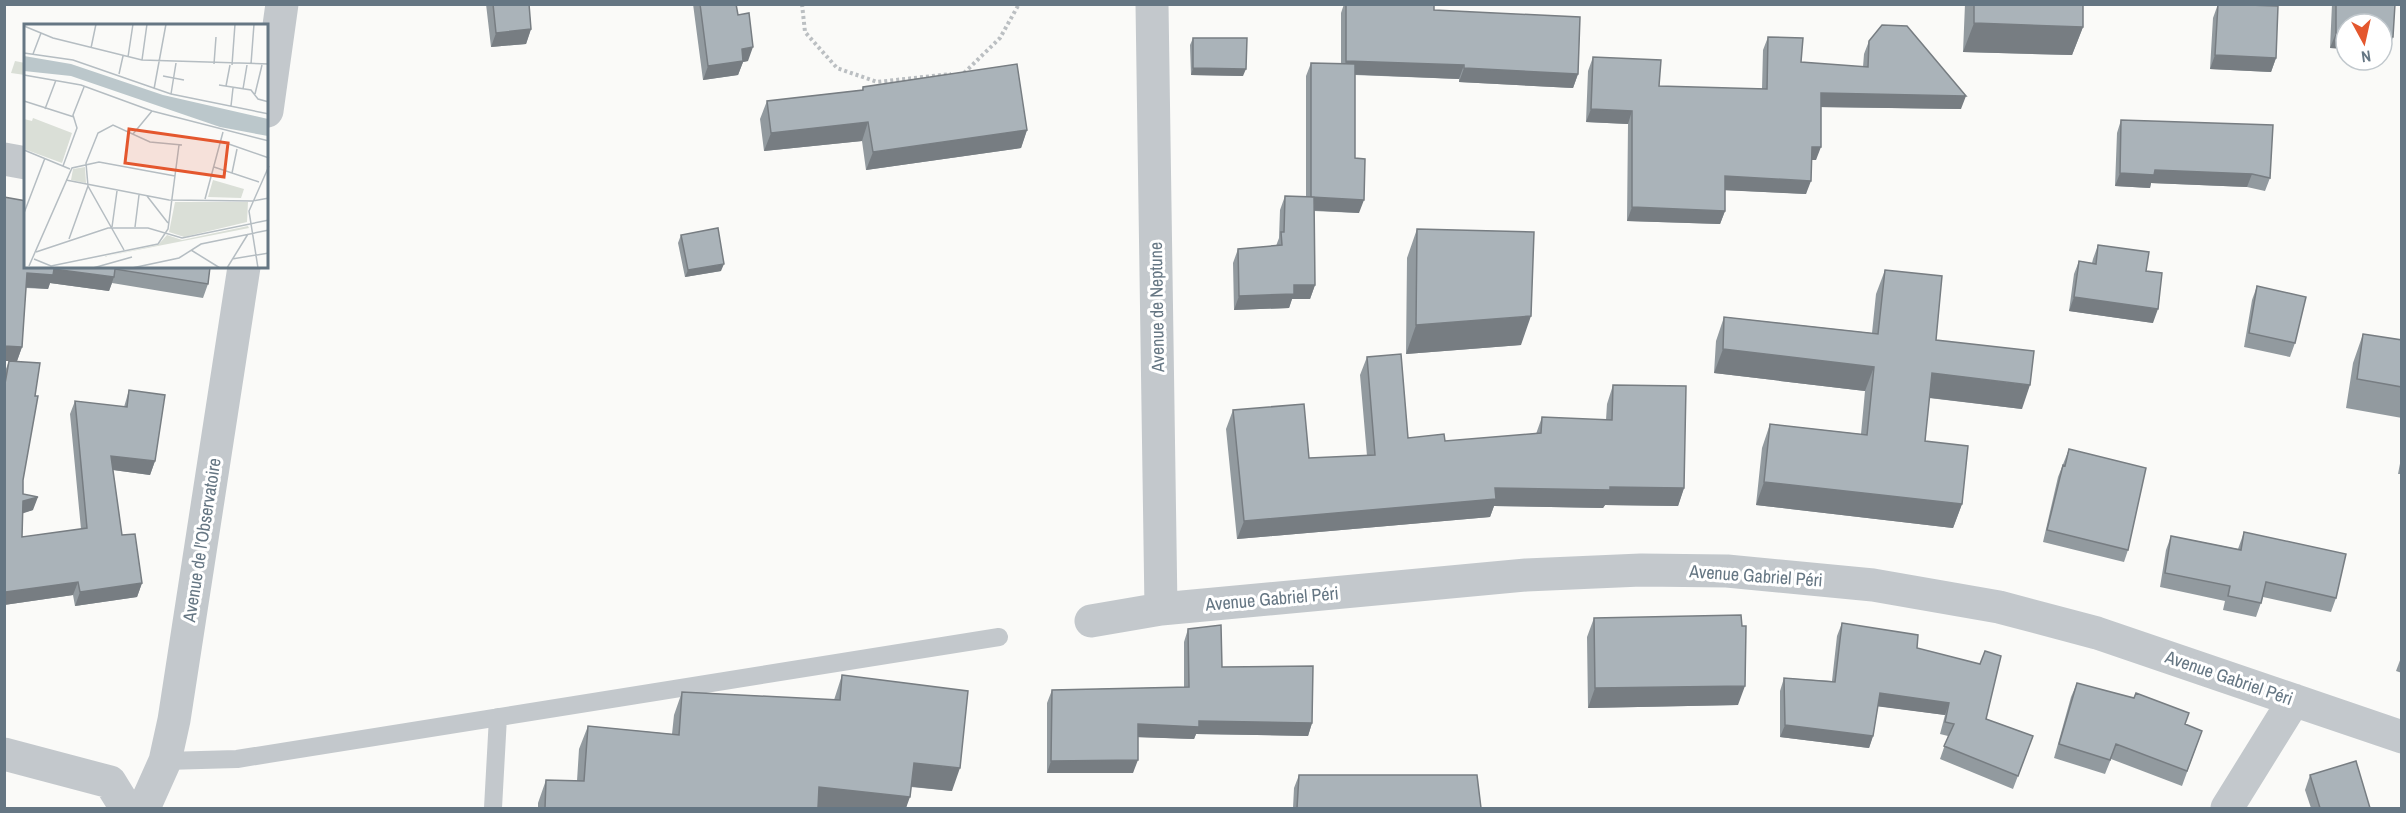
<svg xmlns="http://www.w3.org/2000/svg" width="2406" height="813" viewBox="0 0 2406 813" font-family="'Archivo Narrow',sans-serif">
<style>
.green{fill:#dadfd7}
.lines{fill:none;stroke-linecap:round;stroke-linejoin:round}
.path{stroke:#bbbfc2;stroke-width:4;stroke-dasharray:3 3;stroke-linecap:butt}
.lane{stroke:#c3c8cc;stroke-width:18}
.street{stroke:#c3c8cc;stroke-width:33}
.wall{fill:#929a9f}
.shaded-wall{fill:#777d82}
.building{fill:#aab3b9;stroke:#777d82;stroke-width:1.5}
.labels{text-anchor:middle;stroke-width:6;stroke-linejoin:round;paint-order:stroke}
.street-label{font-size:18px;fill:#657683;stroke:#fff}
.inset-road{fill:none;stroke:#b5bdc2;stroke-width:1.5}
.view{fill:#e4572e;fill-opacity:0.15;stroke:#e4572e;stroke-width:3}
.inset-edge{fill:none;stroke:#657683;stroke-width:3}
</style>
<rect width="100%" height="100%" fill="#fafaf8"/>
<path class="green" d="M 15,61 L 25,63 L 25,75 L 11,73 Z"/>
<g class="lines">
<path class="path" d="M 802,4 L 805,32 L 837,68 L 877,82 L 951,74
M 964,73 L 1000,38 L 1019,4"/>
<path class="lane" d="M 165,761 L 237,759 L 999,637
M 493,808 L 498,717"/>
<path class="street" d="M 1152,4 L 1161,609
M 267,111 L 282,4
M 4,159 L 26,163
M 1091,621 L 1161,609 L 1526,575 L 1641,570 L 1727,571 L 1873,585 L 1999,607 L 2097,633 L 2402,737
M 4,754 L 110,782 L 126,808
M 144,808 L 165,761 L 174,720 L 244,267
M 2227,808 L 2294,700"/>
</g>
<path class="wall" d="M 486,4 L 529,4 L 531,29 L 526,44 L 491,47 Z
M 693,4 L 736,4 L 738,15 L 748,61 L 743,62 L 738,75 L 703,80 Z
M 1344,4 L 1434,4 L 1434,10 L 1578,74 L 1573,88 L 1459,82 L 1459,79 L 1355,75 L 1355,158 L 1359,213 L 1314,211 L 1315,285 L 1310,299 L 1292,299 L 1289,308 L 1234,310 L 1233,263 L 1238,249 L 1276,246 L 1279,238 L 1280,210 L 1285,196 L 1306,197 L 1306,76 L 1311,63 L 1341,64 L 1341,13 Z
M 1965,4 L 2083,4 L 2083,27 L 2072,55 L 1963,52 Z
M 2218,4 L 2276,58 L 2271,72 L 2210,69 L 2213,18 Z
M 2332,4 L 2395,4 L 2388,51 L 2330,48 Z
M 1768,37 L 1801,62 L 1863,67 L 1864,54 L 1869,41 L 1961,109 L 1821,107 L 1816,160 L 1812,160 L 1806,194 L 1725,190 L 1725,211 L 1720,224 L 1627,221 L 1628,124 L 1586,122 L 1588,71 L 1593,57 L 1659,86 L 1762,89 L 1763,50 Z
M 1193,38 L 1243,76 L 1191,75 L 1190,45 Z
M 863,87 L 1027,130 L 1021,148 L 866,170 L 862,141 L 764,151 L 760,119 L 767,101 L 862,90 Z
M 2121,120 L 2270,178 L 2265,191 L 2247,187 L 2151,183 L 2150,188 L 2115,186 L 2117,133 Z
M 4,197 L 210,267 L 208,284 L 203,298 L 112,283 L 109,291 L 50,283 L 48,289 L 26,288 L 22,347 L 17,361 Z
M 1417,229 L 1521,345 L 1406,354 L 1407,258 Z
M 681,235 L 721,271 L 685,277 L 678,243 Z
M 2098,245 L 2146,271 L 2153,323 L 2069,311 L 2074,274 L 2079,261 L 2092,263 L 2093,259 Z
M 1885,270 L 1936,340 L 2022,409 L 1929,398 L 1925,441 L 1962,504 L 1953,528 L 1756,505 L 1762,448 L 1770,424 L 1861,434 L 1865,391 L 1714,373 L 1716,341 L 1724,317 L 1872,333 L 1876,294 Z
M 2257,286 L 2295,343 L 2290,357 L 2244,347 L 2252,300 Z
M 2363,334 L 2402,340 L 2402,418 L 2346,408 L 2353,363 Z
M 1367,357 L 1408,438 L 1445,441 L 1536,434 L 1542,417 L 1606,420 L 1607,404 L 1613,385 L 1684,488 L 1678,506 L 1605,505 L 1603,508 L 1494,506 L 1490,517 L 1237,539 L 1226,429 L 1233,410 L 1309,458 L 1367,456 L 1360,375 Z
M 9,361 L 35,396 L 23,480 L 23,494 L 33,510 L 22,513 L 22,537 L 81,529 L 70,414 L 75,401 L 124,407 L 129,390 L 155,461 L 150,475 L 113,470 L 122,535 L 142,583 L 137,597 L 75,606 L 73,595 L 4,605 L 4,374 Z
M 2069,449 L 2128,550 L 2124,562 L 2043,542 L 2058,477 Z
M 2402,453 L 2402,474 L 2398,474 Z
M 2244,532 L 2336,598 L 2331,612 L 2263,597 L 2256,617 L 2223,610 L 2225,601 L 2160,587 L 2166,550 L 2171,536 L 2238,549 Z
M 1594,618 L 1738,705 L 1588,708 L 1587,637 Z
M 1842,623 L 1917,648 L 1986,719 L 2033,736 L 2013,789 L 1940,759 L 1948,736 L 1940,734 L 1945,715 L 1878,706 L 1873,736 L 1869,748 L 1780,737 L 1780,691 L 1784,678 L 1832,681 L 1837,636 Z
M 1188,629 L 1222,667 L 1312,723 L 1308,736 L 1196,734 L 1194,739 L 1138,737 L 1133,773 L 1047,773 L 1047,703 L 1052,690 L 1184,687 L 1184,642 Z
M 2402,655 L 2402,673 L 2396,671 Z
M 842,675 L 952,791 L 911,787 L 906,808 L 538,808 L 538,803 L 546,780 L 577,781 L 579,749 L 588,726 L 672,734 L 674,715 L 682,692 L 834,700 Z
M 2077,683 L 2202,731 L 2182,786 L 2111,759 L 2105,774 L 2054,758 L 2071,697 Z
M 1299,775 L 1481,808 L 1293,808 L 1294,788 Z
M 2310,775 L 2370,808 L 2311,808 L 2305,790 Z"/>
<path class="shaded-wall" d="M 1974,23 L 2083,27 L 2072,55 L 1963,52 Z
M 531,29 L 526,44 L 491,47 L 496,33 Z
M 2336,33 L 2346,34 L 2346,49 L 2330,48 Z
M 2382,36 L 2393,37 L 2388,51 L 2382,51 Z
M 753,47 L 748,61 L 743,62 L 738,75 L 703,80 L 708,66 L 742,49 Z
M 2215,55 L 2276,58 L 2271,72 L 2210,69 Z
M 1346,61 L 1464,65 L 1459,79 L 1341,74 Z
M 1193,68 L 1246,69 L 1243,76 L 1191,75 Z
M 1464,68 L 1578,74 L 1573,88 L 1459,82 Z
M 1821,93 L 1966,96 L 1961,109 L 1816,107 Z
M 1591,109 L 1632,111 L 1628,124 L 1586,122 Z
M 868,122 L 862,141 L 764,151 L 771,133 Z
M 1027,130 L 1021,148 L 866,170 L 873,152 Z
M 1812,147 L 1821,147 L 1816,160 L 1808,160 Z
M 2155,170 L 2252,174 L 2247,187 L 2151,183 L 2150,188 L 2115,186 L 2120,173 Z
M 1725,176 L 1811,181 L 1806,194 L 1720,190 Z
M 1311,197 L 1364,200 L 1359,213 L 1306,210 Z
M 1632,207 L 1725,211 L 1720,224 L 1627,221 Z
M 724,264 L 721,271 L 685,277 L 688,270 Z
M 54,269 L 114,277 L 109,291 L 50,283 L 48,289 L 22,287 L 27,273 Z
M 1294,285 L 1315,285 L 1310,299 L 1292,299 L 1289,308 L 1234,310 L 1239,296 Z
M 2074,297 L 2158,309 L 2153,323 L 2069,311 Z
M 1531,316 L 1521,345 L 1406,354 L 1416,325 Z
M 4,346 L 22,347 L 17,361 L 4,361 Z
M 1723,349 L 1874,367 L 1865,391 L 1714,373 Z
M 1932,373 L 2030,385 L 2022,409 L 1923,397 Z
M 111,456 L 155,461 L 150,475 L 106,469 Z
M 1764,482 L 1962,504 L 1953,528 L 1756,505 Z
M 1610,487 L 1684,488 L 1678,506 L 1605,505 L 1603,508 L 1494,506 L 1490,517 L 1237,539 L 1244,521 L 1495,488 Z
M 38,497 L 33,510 L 18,515 L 23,501 Z
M 78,582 L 73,595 L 4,605 L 4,596 L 6,592 Z
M 142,583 L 137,597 L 75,606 L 80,592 Z
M 1745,686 L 1738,705 L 1588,708 L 1595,688 Z
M 1880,693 L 1949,703 L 1945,715 L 1875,706 Z
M 1199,721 L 1312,723 L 1308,736 L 1196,734 L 1194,739 L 1133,737 L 1138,724 Z
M 1785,725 L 1873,736 L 1869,748 L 1780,737 Z
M 1138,760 L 1133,773 L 1047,773 L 1051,761 Z
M 914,763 L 960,768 L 952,791 L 906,786 Z
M 819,787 L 910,797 L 906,808 L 812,808 Z"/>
<path class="building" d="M 493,4 L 529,4 L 531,29 L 496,33 Z
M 700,4 L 736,4 L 738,15 L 749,13 L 753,47 L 742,49 L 743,61 L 708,66 Z
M 1346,4 L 1434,4 L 1434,10 L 1580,17 L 1578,74 L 1464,68 L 1464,65 L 1346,61 Z
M 1974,4 L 2083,4 L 2083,27 L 1974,23 Z
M 2218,4 L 2278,6 L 2276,58 L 2215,55 Z
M 2336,4 L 2395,4 L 2393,37 L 2382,36 L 2382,24 L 2346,24 L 2346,34 L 2336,33 Z
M 1882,25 L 1907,26 L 1966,96 L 1821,93 L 1821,147 L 1812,147 L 1811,181 L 1725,176 L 1725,211 L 1632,207 L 1632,111 L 1591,109 L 1593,57 L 1661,60 L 1659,86 L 1767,89 L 1768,37 L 1803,38 L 1801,62 L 1868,67 L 1869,41 Z
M 1193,38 L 1247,38 L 1246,69 L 1193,68 Z
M 1311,63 L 1355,64 L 1355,158 L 1365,159 L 1364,200 L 1311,197 Z
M 1017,64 L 1027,130 L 873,152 L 868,122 L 771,133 L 767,101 L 863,90 L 863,87 Z
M 2121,120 L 2273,125 L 2270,178 L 2252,174 L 2155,170 L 2154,175 L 2120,173 Z
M 1285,196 L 1314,197 L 1315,285 L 1294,285 L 1294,294 L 1239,296 L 1238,249 L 1282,245 L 1281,232 L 1284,232 Z
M 4,197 L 26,201 L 26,267 L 210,267 L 208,284 L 115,269 L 114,277 L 54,269 L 53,275 L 27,273 L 22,347 L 4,346 Z
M 718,228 L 724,264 L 688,270 L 681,235 Z
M 1417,229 L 1534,232 L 1531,316 L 1416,325 Z
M 2098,245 L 2149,252 L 2146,271 L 2162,273 L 2158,309 L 2074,297 L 2079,261 L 2096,264 Z
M 1885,270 L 1942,276 L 1936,340 L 2034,351 L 2030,385 L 1932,373 L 1925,441 L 1968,446 L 1962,504 L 1764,482 L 1770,424 L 1867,435 L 1874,367 L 1723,349 L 1724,317 L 1878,334 Z
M 2257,286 L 2306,297 L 2295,343 L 2249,333 Z
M 2363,334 L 2402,340 L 2402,387 L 2357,379 Z
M 1401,354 L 1408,438 L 1444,434 L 1445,441 L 1541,433 L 1542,417 L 1612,420 L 1613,385 L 1686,386 L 1684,488 L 1610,487 L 1610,490 L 1495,488 L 1496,499 L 1244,521 L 1233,410 L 1304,404 L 1309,458 L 1375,455 L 1367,357 Z
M 9,361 L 40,363 L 35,396 L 38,396 L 23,480 L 23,494 L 38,497 L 23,501 L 22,537 L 87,528 L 75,401 L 127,407 L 129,390 L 165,395 L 155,461 L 111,456 L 122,535 L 135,534 L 142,583 L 80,592 L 78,582 L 6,592 L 4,600 L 4,389 Z
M 2069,449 L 2146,468 L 2128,550 L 2047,530 L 2063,465 L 2065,466 Z
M 2244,532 L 2346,554 L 2336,598 L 2266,582 L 2261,603 L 2228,596 L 2230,586 L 2165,573 L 2171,536 L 2241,550 Z
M 1741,615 L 1742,626 L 1746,626 L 1745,686 L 1595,688 L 1594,618 Z
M 1842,623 L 1918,635 L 1917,648 L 1980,664 L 1985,651 L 2001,656 L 1986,719 L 2033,736 L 2018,776 L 1944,746 L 1954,724 L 1945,722 L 1949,703 L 1880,693 L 1873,736 L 1785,725 L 1784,678 L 1835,682 Z
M 1221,625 L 1222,667 L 1313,666 L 1312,723 L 1199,721 L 1199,727 L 1138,724 L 1138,760 L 1051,761 L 1052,690 L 1189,687 L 1188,629 Z
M 842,675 L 968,691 L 960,768 L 914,763 L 910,797 L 819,787 L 818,808 L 545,808 L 546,780 L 584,781 L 588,726 L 679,735 L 682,692 L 840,700 Z
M 2077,683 L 2134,698 L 2136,693 L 2189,713 L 2185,724 L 2202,731 L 2187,771 L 2116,744 L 2110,760 L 2059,744 Z
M 2356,761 L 2370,808 L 2320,808 L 2310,775 Z
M 1299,775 L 1477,775 L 1481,808 L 1297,808 Z"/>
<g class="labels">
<g class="street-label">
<text transform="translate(1157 307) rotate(-91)" y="6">Avenue de Neptune</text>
<text transform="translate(202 540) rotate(-81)" y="6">Avenue de l'Observatoire</text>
<text transform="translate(1756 576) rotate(4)" y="6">Avenue Gabriel Péri</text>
<text transform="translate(1272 599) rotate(-5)" y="6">Avenue Gabriel Péri</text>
<text transform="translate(2229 678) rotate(19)" y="6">Avenue Gabriel Péri</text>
</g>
</g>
<g transform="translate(24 24)">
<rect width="244" height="244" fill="#fafaf8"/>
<path d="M 9,94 L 48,109 L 38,139 L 0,125 L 0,95 L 8,97 ZM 61,143 L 62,159 L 47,156 L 49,145 ZM 189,156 L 220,165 L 217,174 L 184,173 ZM 151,178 L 224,178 L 223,198 L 160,213 L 145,208 ZM 224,202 L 225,204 L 78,233 L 134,221 L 143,211 L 158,216 Z" fill="#dadfd7"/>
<path d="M 0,32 L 47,40 L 139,71 L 244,95 L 244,112 L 196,103 L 47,52 L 0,47 Z" fill="#bbc7cb"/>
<path class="inset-road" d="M 0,2 L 29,14 L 118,36 L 245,40M 67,24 L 72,0M 0,29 L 49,36 L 147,70 L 245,90M 9,30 L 17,9M 104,33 L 109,0M 118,36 L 123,0M 190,40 L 192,13M 227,40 L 230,0M 208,41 L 211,0M 95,50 L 99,32M 0,51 L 57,61 L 128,87 L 245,117M 139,52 L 160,56M 195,61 L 227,66 L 234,75 L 245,78M 202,62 L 206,41M 130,65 L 142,0M 219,65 L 223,41M 147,70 L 152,39M 231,70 L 238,41M 0,77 L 50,93M 207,82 L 209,64M 21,85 L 32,56M 109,110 L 128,87M 199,118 L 245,134M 0,126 L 46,145M 39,142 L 53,104 L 49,91 L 60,63M 190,143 L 235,158M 208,149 L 213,125M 42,156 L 145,176 L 228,177 L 245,174M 123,172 L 144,199M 181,175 L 199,108M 0,189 L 21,134M 88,203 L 93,167M 111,203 L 115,171M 45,215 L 64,162M 100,226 L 64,162 L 62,139 L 74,109 L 89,101 L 126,118 L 158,121M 167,226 L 196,244M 12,228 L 84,204 L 124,204 L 158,214 L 245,196M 10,235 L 27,242 L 134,220 L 144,205 L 155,121M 208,235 L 245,229M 5,242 L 48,144 L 75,138 L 151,152M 69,244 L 108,233M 108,244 L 155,234 L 177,220 L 245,206M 203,244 L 224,210M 234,244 L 225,187 L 245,142"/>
<path class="view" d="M 105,105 L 204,119 L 200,153 L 101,139 Z"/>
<rect width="244" height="244" class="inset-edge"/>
</g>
<rect width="2406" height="813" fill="none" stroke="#657683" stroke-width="12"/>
<g transform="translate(2364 42) rotate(172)"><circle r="28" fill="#ffffff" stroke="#c1c8cd" stroke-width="1.5"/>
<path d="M0-4.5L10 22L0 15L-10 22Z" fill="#e4572e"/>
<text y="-9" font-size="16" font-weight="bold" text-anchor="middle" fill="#657683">N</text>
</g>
</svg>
